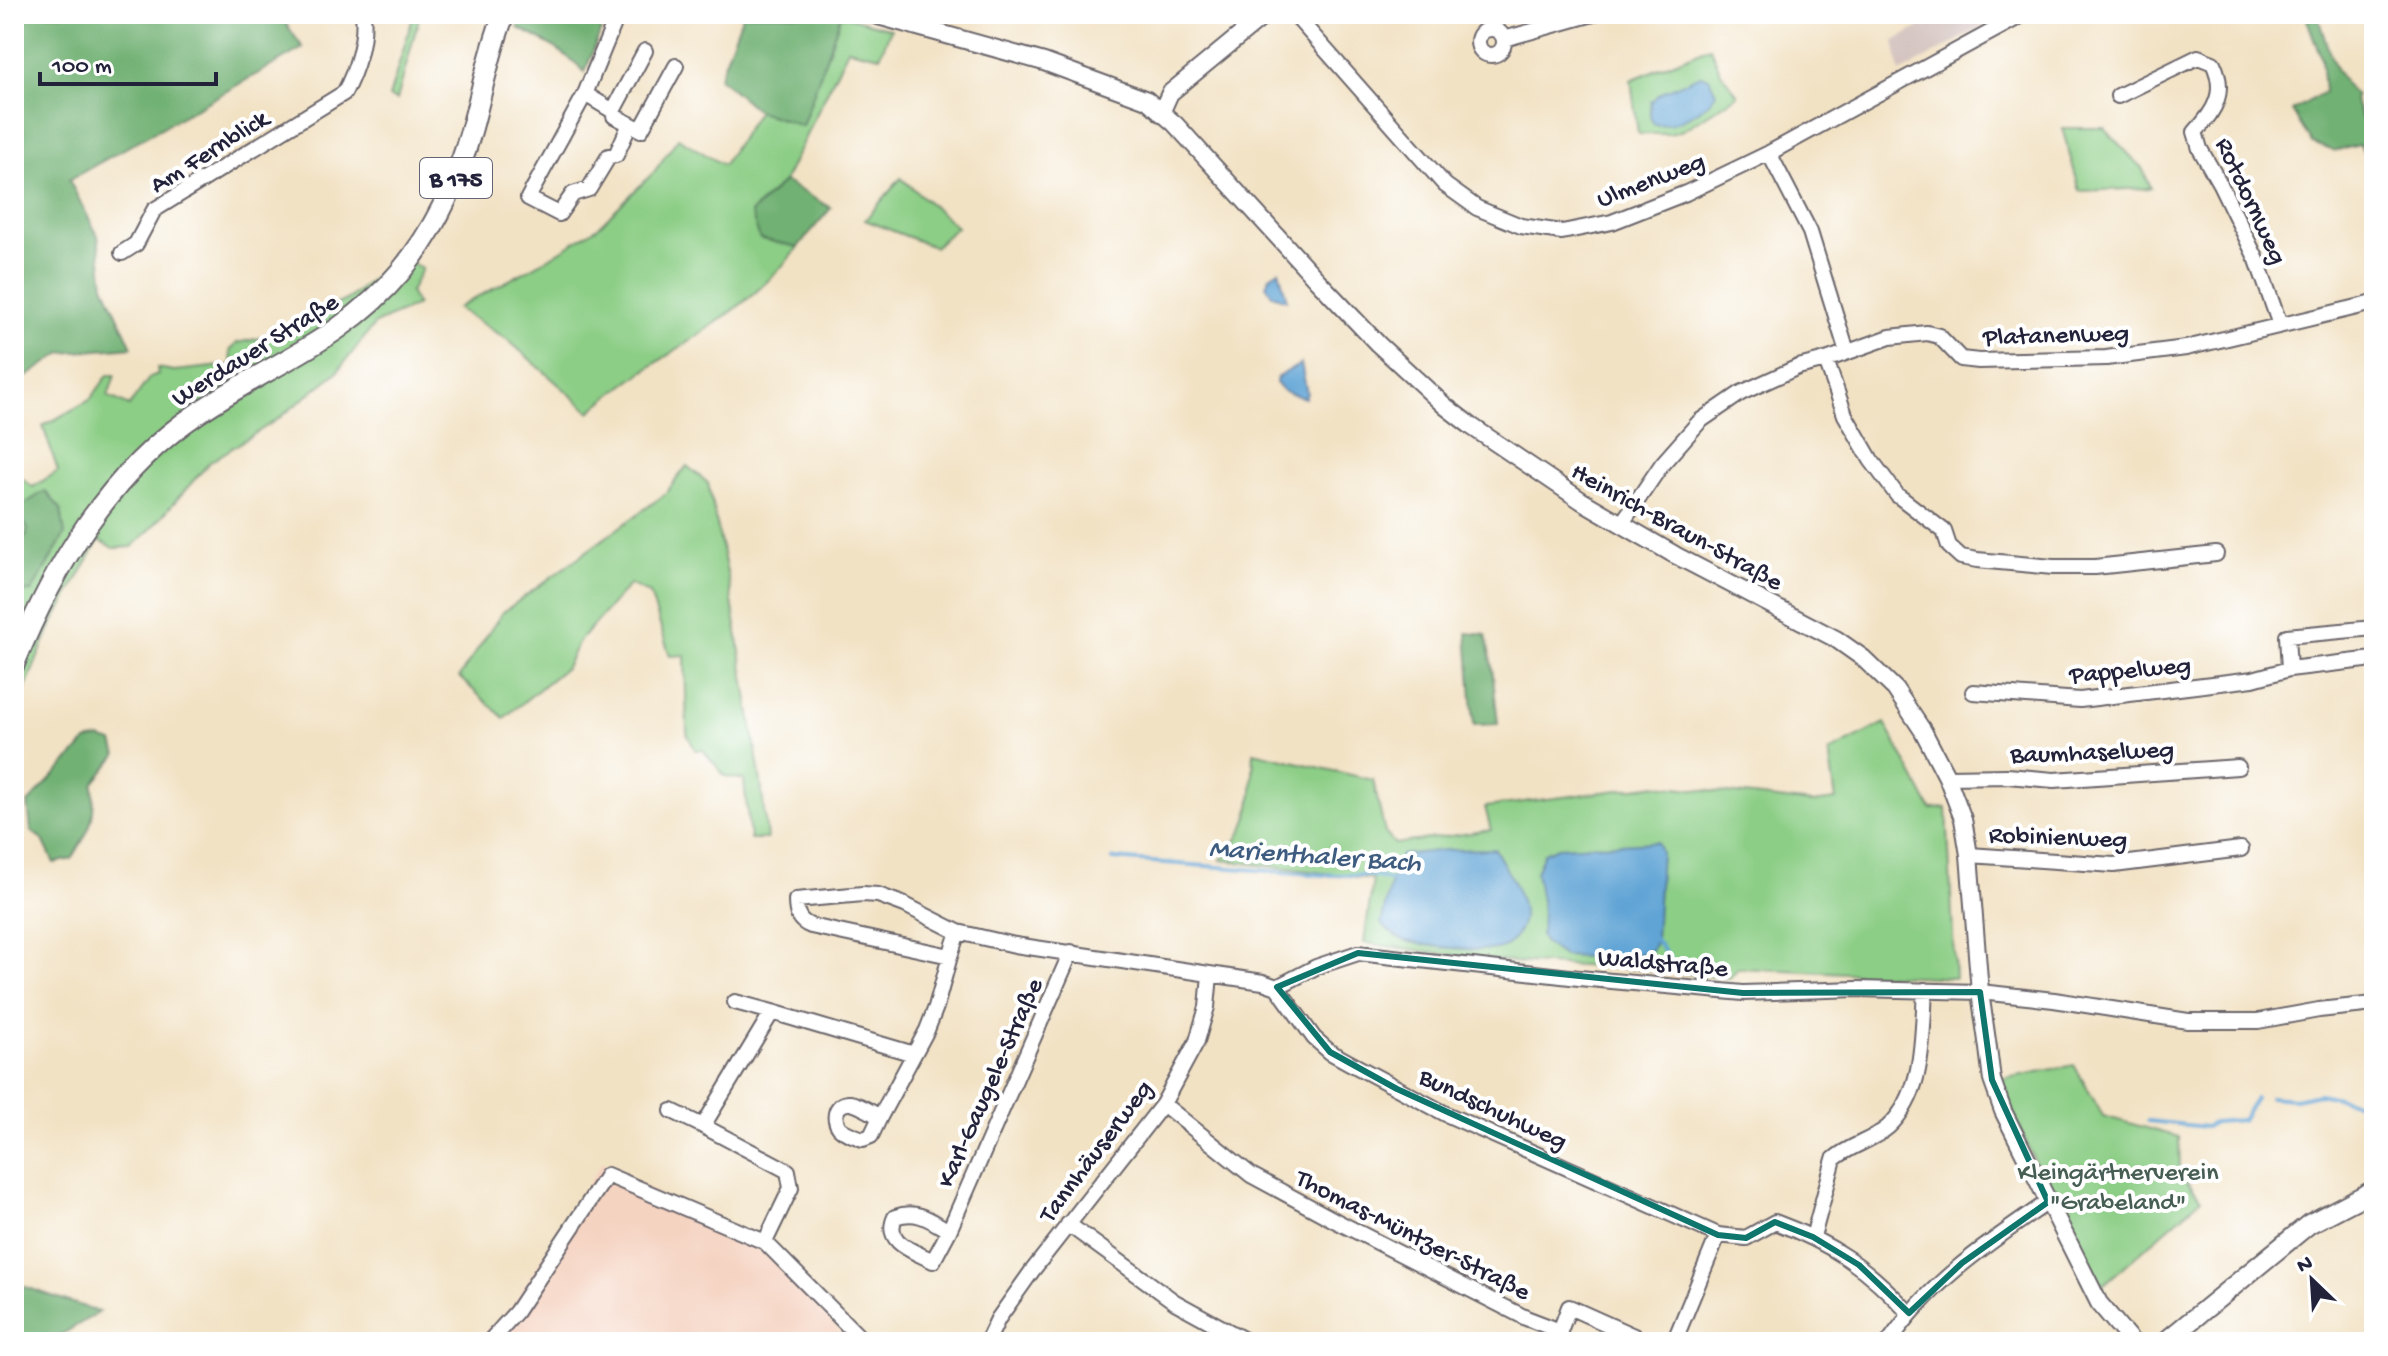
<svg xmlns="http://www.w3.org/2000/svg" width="2388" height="1356" viewBox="0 0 2388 1356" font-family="'Gochi Hand',sans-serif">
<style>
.built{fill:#f5d3c1}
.industrial{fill:#d1c0bc}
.green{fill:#8cce86;stroke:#577860;stroke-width:2}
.forest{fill:#71b173;stroke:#4a6a57;stroke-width:2}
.water{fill:#61a4d5;stroke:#426388;stroke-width:2}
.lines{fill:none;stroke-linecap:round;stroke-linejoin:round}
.stream{stroke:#61a4d5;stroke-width:4}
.minor-casing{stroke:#6b656b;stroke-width:18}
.tertiary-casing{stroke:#6b656b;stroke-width:20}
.secondary-casing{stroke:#6b656b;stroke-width:22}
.primary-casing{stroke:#6b656b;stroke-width:24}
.minor{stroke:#fff;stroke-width:14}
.tertiary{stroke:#fff;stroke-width:16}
.secondary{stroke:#fff;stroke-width:18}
.primary{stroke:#fff;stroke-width:20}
.marked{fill:none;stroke:#0f766e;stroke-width:6;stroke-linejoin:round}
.labels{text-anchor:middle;stroke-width:8;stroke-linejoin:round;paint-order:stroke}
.shield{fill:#fff;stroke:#646476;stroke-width:2}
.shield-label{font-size:24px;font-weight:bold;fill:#22223b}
.street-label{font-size:26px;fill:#22223b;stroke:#fff}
.park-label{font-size:26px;fill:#475e55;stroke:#fff}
.water-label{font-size:28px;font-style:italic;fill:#3e5c80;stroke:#fff}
</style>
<rect width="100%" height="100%" fill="#fff"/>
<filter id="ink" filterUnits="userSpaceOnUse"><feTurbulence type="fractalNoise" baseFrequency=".0125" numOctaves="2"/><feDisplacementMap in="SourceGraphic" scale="16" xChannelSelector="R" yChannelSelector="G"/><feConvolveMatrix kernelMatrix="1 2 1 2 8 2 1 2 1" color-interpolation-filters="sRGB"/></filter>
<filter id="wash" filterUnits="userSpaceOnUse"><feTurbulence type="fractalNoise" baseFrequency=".006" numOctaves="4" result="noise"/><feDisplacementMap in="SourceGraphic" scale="32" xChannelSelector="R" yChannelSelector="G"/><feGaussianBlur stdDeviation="1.8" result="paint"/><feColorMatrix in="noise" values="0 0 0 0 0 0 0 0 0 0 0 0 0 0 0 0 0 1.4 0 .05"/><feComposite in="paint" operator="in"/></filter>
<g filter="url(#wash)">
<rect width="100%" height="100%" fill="#f2e2c4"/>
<path class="built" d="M 602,1162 L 767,1256 L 850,1342 L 475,1342 L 512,1306 Z"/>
<path class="industrial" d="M 1943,14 L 2004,14 L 1900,73 L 1894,41 Z"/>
<path class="green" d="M 414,14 L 420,14 L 397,100 L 389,97 Z
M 841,15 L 891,29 L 880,56 L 848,49 L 784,181 L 751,212 L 761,239 L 798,247 C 746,318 655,355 590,412 L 508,340 L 457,308 L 541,263 L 598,227 L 654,172 L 678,138 L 723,165 L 758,111 L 802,126 Z
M 1710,47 L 1720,71 L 1738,95 L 1683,130 L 1670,134 L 1638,134 L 1631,80 Z
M 2062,128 L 2104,128 L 2142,168 L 2151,188 L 2080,191 Z
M 901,178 L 957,227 L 934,247 L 865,220 Z
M 400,256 L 422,269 L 410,292 L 417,305 L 375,324 L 337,372 L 278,419 L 210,462 L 148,532 L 132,547 L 113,548 L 99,540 L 49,630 L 14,716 L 14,587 L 19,592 L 28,529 L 26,537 L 14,530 L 14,472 L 33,487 L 58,471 L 43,426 L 90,400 L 108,375 L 115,375 L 108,396 L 129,406 L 150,377 L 158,374 L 157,368 L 174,371 L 232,365 L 230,351 L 237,343 L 270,336 L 348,299 Z
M 687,466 L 708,483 L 729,582 L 761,783 L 767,839 L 750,839 L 744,780 L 725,776 L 703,750 L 695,750 L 687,733 L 685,655 L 670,656 L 650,594 L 630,584 L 579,641 L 566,667 L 504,718 L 459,677 L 502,613 L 664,495 Z
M 1885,723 L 1931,809 L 1947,808 L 1955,978 L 1738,968 L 1730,978 L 1651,970 L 1495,961 L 1364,943 L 1373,879 L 1221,860 C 1256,823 1251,799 1254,752 L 1373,780 L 1385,833 L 1395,844 L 1491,830 L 1485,807 L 1658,785 L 1812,803 L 1836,800 L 1829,752 Z
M 2074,1065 L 2103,1116 L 2179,1137 L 2180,1173 L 2201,1199 L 2103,1285 C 2061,1222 2027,1151 2001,1079 Z"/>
<path class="forest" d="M 14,14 L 279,14 L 303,48 L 69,180 L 98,236 L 104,285 L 132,347 L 62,353 L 14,385 Z
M 522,14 L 607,14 L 585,72 C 565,52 543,40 518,28 Z
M 743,14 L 841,15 L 802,126 L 758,111 L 719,78 Z
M 2305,14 L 2317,14 C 2325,38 2335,81 2356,95 L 2354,100 L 2374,146 L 2374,164 L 2369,164 L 2360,145 L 2334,151 L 2312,143 L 2292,111 L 2324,92 L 2321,58 Z
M 784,181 L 831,208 L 798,247 L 760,239 L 751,213 Z
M 45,491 L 61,509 L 65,534 L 32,591 L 19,592 L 14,587 L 14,530 L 26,537 L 28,529 L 15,510 Z
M 1467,633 L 1486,635 L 1492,667 L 1498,724 L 1474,725 Z
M 99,738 L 113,742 L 117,755 L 93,784 C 96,820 90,829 72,859 L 54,863 L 43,840 L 31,831 L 28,803 L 87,741 Z
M 14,1283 L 99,1312 L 49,1342 L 14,1342 Z"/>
<path class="water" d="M 1700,75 L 1709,78 L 1716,93 C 1707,110 1674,128 1654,124 L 1650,117 L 1651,102 L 1659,94 Z
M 1279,270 L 1287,300 L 1272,295 L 1266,285 L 1270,276 Z
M 1301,364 L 1307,393 L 1305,398 L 1283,391 L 1276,383 L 1277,377 Z
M 1657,842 L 1661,852 L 1656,939 L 1652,949 L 1646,953 L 1611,958 L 1563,956 L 1544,942 L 1541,936 L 1542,907 L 1536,872 L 1544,853 L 1558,847 Z
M 1495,849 C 1504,866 1522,893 1523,912 C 1524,926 1514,943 1501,948 C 1485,953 1418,946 1401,939 C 1394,936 1387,929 1381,924 L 1391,881 L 1401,855 L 1445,850 Z"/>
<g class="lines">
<path class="stream" d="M 1113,859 L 1323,875 L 1370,875 L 1393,881
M 1654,938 L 1675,966
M 2270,1097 L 2294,1099 L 2319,1094 L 2374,1106
M 2148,1121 L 2206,1127 L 2214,1122 L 2242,1120 L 2255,1098"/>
</g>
</g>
<g filter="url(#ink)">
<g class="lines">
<g class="minor-casing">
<path id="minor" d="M 615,14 L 613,26 L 585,94 L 528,198 L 559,214 L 573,194 L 589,189 L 609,156 L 616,155 L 630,124 L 641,130 L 676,66
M 1294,14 L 1445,185 L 1477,208 L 1521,226 L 1562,232 L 1612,222 L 1686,193 L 1769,153 L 2024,14
M1478 42a13 13 0 1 1 26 0a13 13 0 1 1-26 0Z
M 1504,39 L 1593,14
M 585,94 L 613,111 L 614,116 L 630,124
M 2118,96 L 2198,57 L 2213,63 C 2227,92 2215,111 2195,132 L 2200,149 L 2220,184 L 2257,260 L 2280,325
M 613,111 L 645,51
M 1769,153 L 1810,232 L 1847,352
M 122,253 L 136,244 L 154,210 L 344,93 C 356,71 366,40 363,14
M 1826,360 L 1845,415 L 1871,460 L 1897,495 L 1944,531 L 1949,546 L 1961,557 L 1977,560 L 2053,567 L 2095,567 L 2216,554
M 1622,523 L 1662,464 L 1700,421 L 1741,393 L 1798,367 L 1826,360 L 1890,337 L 1927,333 L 1939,336 L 1961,359 L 1979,361 L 2106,358 L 2186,348 L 2374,303
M 2289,669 L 2287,636 L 2374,628
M 1973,692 L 2080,700 L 2253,679 L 2289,669 L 2374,659
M 1947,777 L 2007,776 L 2054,780 L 2238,767
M 1969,855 L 2114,865 L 2241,849
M 958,932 L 950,956 L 811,926 C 798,921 796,913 796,900 L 863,894 L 878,895 L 905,905 L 958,932 L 1015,945 L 1263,982 L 1277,987 L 1316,967 L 1358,953 L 1579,978 L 1743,993 L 1857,989 L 1980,992 L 2054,1000 L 2188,1021 L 2258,1021 L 2319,1010 L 2374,1004
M 1277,987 L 1314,1038 L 1330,1052 L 1350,1063 L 1446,1114 L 1718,1235 L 1746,1238 L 1775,1222 C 1832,1243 1869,1269 1909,1313
M 735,1002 L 772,1012
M 1163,1104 L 1251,1175 L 1336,1221 L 1526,1318 L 1560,1331 L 1569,1307 L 1647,1342
M 672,1111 L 703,1126
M 880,1117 L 871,1136 L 863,1139 C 855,1136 844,1133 839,1127 C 832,1118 836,1102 850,1103 C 859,1104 871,1112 880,1117 L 927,1030 L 936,1007 L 950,956
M 1068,1224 L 1175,1302 L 1248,1342
M 949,1231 C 930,1220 918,1209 895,1217 C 883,1243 914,1251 933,1261 L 949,1231 L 1071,952
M 1813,1237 L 1834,1159 C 1850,1145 1872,1141 1888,1127 C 1925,1093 1922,1036 1925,990
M 765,1242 L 791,1188 L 788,1171 L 703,1126 L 772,1012 L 914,1054
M 489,1342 L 516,1312 L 607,1175 L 765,1242 L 864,1342
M 987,1342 L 998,1319 L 1032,1271 L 1163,1104 L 1197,1041 L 1207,1007 L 1210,975
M 1674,1342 L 1718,1235
M 1889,1342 C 1932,1280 1987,1244 2048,1202"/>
</g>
<g class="tertiary-casing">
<path id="tertiary" d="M 871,14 L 1044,62 L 1147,100 L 1175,124 L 1317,280 L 1378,344 L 1445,406 L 1471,426 L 1582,501 L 1675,555 L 1836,639 L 1863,658 L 1895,689 L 1923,731 L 1947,777 L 1963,819 L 1969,855 L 1980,992 L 1988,1048 L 1992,1080 L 2003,1111 L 2099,1303 L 2132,1342
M 1161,113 L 1170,93 L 1266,14"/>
</g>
<g class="secondary-casing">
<path id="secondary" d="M 2165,1342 L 2309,1224 L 2374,1190"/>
</g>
<g class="primary-casing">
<path id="primary" d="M 14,664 C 54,566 109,473 198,413 C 269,364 343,341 401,271 C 435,230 457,182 471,131 C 482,92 489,52 504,14"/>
</g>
<use href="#minor" class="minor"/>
<use href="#tertiary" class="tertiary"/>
<use href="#secondary" class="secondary"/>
<use href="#primary" class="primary"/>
</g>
</g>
<path class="marked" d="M 1358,953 L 1743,993 L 1980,992 L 1992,1080 L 2048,1202 L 1962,1263 L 1909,1313 L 1859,1265 L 1813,1237 L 1775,1222 L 1746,1238 L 1718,1235 L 1397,1089 L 1330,1052 L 1277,987 Z"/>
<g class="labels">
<rect class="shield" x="420" y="158" width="72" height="40" rx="6"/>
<g class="shield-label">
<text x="456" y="186">B 175</text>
</g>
<g class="street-label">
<text transform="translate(208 150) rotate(-32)" y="9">Am Fernblick</text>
<text transform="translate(1650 178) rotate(-21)" y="9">Ulmenweg</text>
<text transform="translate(2253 200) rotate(65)" y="9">Rotdornweg</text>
<text transform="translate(2056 333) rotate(-2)" y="9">Platanenweg</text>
<text transform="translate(254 348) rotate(-32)" y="9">Werdauer Straße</text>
<text transform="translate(1678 525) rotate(29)" y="9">Heinrich-Braun-Straße</text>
<text transform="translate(2130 668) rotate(-5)" y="9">Pappelweg</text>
<text transform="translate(2092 750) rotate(-2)" y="9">Baumhaselweg</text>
<text transform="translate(2058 835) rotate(2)" y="9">Robinienweg</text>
<text transform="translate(1663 961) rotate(5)" y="9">Waldstraße</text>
<text transform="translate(988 1082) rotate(-66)" y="9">Karl-Gaugele-Straße</text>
<text transform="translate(1494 1107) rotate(25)" y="9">Bundschuhweg</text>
<text transform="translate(1094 1150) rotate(-53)" y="9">Tannhäuserweg</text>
<text transform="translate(1414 1233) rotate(27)" y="9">Thomas-Müntzer-Straße</text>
</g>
<g class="park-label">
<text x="2118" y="1179">Kleingärtnerverein<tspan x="2118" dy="30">"Grabeland"</tspan></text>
</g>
<g class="water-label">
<text transform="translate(1315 853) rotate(4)" y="10">Marienthaler Bach</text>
</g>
</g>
<rect width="2388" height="1356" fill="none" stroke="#fff" stroke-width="48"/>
<g transform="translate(2312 1280) rotate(335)" stroke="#ffffff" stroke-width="6" paint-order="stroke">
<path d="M0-6L14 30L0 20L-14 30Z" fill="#22223b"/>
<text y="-12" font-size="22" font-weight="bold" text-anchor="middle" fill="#22223b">N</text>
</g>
<path d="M40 72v12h176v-12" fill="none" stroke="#22223b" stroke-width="4"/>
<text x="52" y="72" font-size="24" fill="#22223b" stroke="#ffffff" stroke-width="6" paint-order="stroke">100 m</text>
</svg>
